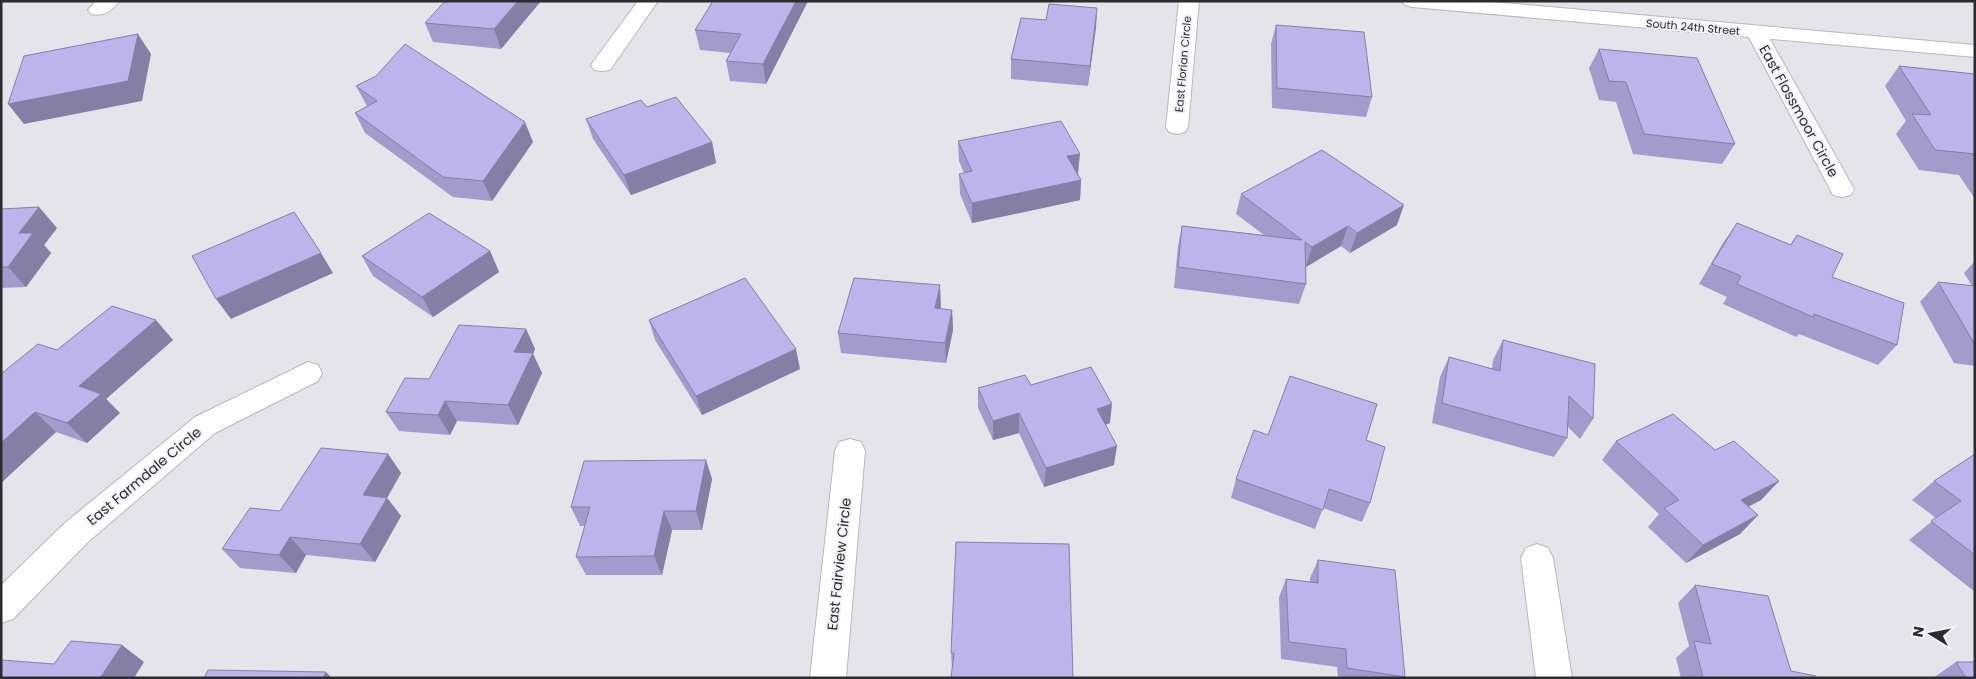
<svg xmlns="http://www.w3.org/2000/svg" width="1976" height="679" viewBox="0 0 1976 679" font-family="Poppins,sans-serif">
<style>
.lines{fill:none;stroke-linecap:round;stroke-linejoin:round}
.minor-casing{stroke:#b8b7bd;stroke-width:2}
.tertiary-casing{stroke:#b8b7bd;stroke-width:2}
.minor{fill:#fff;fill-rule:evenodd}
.tertiary{fill:#fff;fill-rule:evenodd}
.wall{fill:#a39bcb}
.shaded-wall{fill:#857ea5}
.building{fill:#beb4ec;stroke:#857ea5}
.labels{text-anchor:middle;stroke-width:4;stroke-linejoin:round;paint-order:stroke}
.far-street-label{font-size:11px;fill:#2c2c2e;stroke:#f2f1f7}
.street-label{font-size:14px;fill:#2c2c2e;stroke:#f2f1f7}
</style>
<rect width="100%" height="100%" fill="#e5e4ea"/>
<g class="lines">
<g class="minor-casing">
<path id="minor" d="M 96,1 L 119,1 C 112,11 103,17 91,14 L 88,10 Z
M 638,1 L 658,1 L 610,70 L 602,71 L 594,70 L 591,65 Z
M 1179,1 L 1199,1 L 1188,127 L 1185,132 L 1177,134 L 1169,132 L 1166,127 Z
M 1756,26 L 1763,28 L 1766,32 L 1854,189 L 1851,195 L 1842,197 L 1833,195 L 1830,189 L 1746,32 L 1749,28 Z
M 308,362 L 318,365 L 322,373 L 318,381 L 215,433 L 88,542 L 13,619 L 1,623 L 1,585 L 66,522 L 195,417 Z
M 850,439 L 861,442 L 865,451 L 846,678 L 810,678 L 835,451 L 839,442 Z
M 1537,544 L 1548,548 L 1553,558 L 1572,678 L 1536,678 L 1521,558 L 1526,548 Z"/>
</g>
<g class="tertiary-casing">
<path id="tertiary" d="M 1402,1 L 1482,1 L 1975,45 L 1975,57 L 1412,7 L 1405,5 Z"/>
</g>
<use href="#minor" class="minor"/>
<use href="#tertiary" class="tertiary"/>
</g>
<path class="wall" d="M 541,1 L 501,49 L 433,42 L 425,23 Z
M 808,1 L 766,84 L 730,81 L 726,61 L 731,53 L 700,50 L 695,30 Z
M 1097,8 L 1096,27 L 1088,86 L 1011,79 L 1011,59 L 1046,20 Z
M 1276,25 L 1372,97 L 1366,117 L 1272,108 L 1271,44 Z
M 1599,49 L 1735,144 L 1722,164 L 1633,154 L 1616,102 L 1599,100 L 1589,68 Z
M 1899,66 L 1975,74 L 1975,199 L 1959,175 L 1919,170 L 1896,134 L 1906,121 L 1885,86 Z
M 356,86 L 533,142 L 492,201 L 453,197 L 365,133 L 355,113 L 367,106 Z
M 647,107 L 712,142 L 716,163 L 631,195 L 593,139 L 586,119 Z
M 958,141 L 1078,174 L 1081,180 L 1080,200 L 972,223 L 960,194 L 959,174 L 964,173 L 959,161 Z
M 1241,194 L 1397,225 L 1350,253 L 1341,246 L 1306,267 L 1306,284 L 1299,304 L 1174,288 L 1178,246 L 1182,226 L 1264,235 L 1236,214 Z
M 1,209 L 57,228 L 44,245 L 51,253 L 26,287 L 1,288 Z
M 1737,223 L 1790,245 L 1797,235 L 1832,277 L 1897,345 L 1878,365 L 1799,334 L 1796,337 L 1723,304 L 1727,297 L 1699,284 L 1723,243 Z
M 490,251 L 499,272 L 433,317 L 373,276 L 362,256 Z
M 1975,261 L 1975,366 L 1954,363 L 1920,302 L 1938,282 L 1972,286 L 1964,273 Z
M 941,306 L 940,309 L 952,310 L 953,330 L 946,363 L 841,353 L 838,333 Z
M 649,320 L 800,369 L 702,415 L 655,340 Z
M 526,329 L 535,349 L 533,354 L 542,373 L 518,425 L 457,421 L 450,435 L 399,431 L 386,412 L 429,379 Z
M 173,340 L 106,399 L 120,413 L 87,443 L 56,432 L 1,483 L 1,374 L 57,350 Z
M 1503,340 L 1595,364 L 1593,419 L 1580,439 L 1567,426 L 1567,438 L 1554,457 L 1432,423 L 1440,377 L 1449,357 L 1492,369 L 1493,360 Z
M 1031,385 L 1110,423 L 1106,425 L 1114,465 L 1044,487 L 1019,433 L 993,440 L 978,408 L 978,388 Z
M 1268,435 L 1366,440 L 1370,503 L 1362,522 L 1323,508 L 1315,529 L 1231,498 L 1236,479 Z
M 1616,441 L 1715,450 L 1779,481 L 1761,500 L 1748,507 L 1758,515 L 1740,534 L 1686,563 L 1648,527 L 1659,514 L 1602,460 Z
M 388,454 L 401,473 L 387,498 L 401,516 L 375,562 L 306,555 L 296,573 L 240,568 L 222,549 L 280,511 Z
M 1975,454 L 1975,592 L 1909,540 L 1936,518 L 1912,500 L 1934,481 Z
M 706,460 L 712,479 L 702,530 L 672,530 L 662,575 L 586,575 L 576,557 L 585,526 L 580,526 L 571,507 Z
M 956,542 L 1073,678 L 952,670 L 951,653 Z
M 1318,560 L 1405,677 L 1404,678 L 1338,678 L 1337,667 L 1281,659 L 1279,597 L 1286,579 L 1310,582 L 1310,578 Z
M 1695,585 L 1791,671 L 1816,678 L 1681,678 L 1676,658 L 1689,646 L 1678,603 Z
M 1956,662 L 1975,678 L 1933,678 Z"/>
<path class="shaded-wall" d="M 518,1 L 541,1 L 501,49 L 494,29 Z
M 796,1 L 808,1 L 766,84 L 763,64 Z
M 1097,8 L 1096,27 L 1088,86 L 1090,66 Z
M 138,34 L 151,54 L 142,101 L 24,124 L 8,104 Z
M 525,122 L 533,142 L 492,201 L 483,181 Z
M 712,142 L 716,163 L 631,195 L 624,175 Z
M 1080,154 L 1078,174 L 1066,177 L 1067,156 Z
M 1081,180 L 1080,200 L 972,223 L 972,203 Z
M 1404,205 L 1397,225 L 1350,253 L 1357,233 Z
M 39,207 L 57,228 L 44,245 L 51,253 L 26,287 L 8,267 L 19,233 Z
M 1348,226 L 1341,246 L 1306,267 L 1312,247 Z
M 490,251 L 499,272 L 433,317 L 422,297 Z
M 321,253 L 333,273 L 231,319 L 216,299 Z
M 940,285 L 941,306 L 936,328 L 935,308 Z
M 952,310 L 953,330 L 946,363 L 945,343 Z
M 156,320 L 173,340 L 106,399 L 120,413 L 87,443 L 67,423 L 79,386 Z
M 526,329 L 535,349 L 533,354 L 542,373 L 518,425 L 508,405 L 514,352 Z
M 796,349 L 800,369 L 702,415 L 696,396 Z
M 445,401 L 457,421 L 450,435 L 438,415 Z
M 1112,404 L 1110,423 L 1094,428 L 1097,409 Z
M 35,412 L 56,432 L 1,483 L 1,443 Z
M 1019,413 L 1019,433 L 993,440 L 993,421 Z
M 1117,446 L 1114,465 L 1044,487 L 1046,468 Z
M 388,454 L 401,473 L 387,498 L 401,516 L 375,562 L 360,544 L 363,495 Z
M 706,460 L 712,479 L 702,530 L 696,511 Z
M 1779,481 L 1761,500 L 1724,519 L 1741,500 Z
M 664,511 L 672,530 L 662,575 L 654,556 Z
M 1758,515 L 1740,534 L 1686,563 L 1703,545 Z
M 290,537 L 306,555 L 296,573 L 279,555 Z
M 122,645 L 144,662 L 134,678 L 100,678 Z
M 326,672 L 332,678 L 323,678 Z"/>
<path class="building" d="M 445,1 L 518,1 L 494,29 L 425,23 Z
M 713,1 L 796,1 L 763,64 L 726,61 L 741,34 L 695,30 Z
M 1049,4 L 1097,8 L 1090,66 L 1011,59 L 1021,18 L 1046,20 Z
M 1276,25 L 1364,32 L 1372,97 L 1277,88 Z
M 138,34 L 128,81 L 8,104 L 24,56 Z
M 405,44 L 525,122 L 483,181 L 443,177 L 355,113 L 377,101 L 356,86 L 376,76 Z
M 1599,49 L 1697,58 L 1735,144 L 1644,134 L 1626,82 L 1609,81 Z
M 1899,66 L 1975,74 L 1975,154 L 1935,150 L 1912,114 L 1931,115 Z
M 676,97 L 712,142 L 624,175 L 586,119 L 641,100 L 647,107 Z
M 1061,121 L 1080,154 L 1067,156 L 1081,180 L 972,203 L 959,174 L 972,171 L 958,141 Z
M 1322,150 L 1404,205 L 1357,233 L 1348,226 L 1312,247 L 1305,242 L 1306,284 L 1178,267 L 1182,226 L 1302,240 L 1241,194 Z
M 39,207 L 19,233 L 33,233 L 8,267 L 1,267 L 1,209 Z
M 294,212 L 321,253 L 216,299 L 192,256 Z
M 429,213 L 490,251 L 422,297 L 362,256 Z
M 1737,223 L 1791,245 L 1797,235 L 1843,254 L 1832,277 L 1904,303 L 1897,345 L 1814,314 L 1813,317 L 1737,284 L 1741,276 L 1712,264 Z
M 745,278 L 796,349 L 696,396 L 649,320 Z
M 854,278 L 940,285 L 935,308 L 952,310 L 945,343 L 838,333 Z
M 1938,282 L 1975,286 L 1975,343 L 1974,343 Z
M 112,306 L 156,320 L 79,386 L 101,394 L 67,423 L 35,412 L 1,443 L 1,374 L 38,344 L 57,350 Z
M 459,325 L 526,329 L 514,352 L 533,353 L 508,405 L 445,401 L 438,415 L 386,412 L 405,378 L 429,379 Z
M 1503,340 L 1595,364 L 1593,419 L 1569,396 L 1567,438 L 1442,403 L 1449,357 L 1500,371 Z
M 1091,367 L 1112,404 L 1097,409 L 1117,446 L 1046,468 L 1019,413 L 993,421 L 978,388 L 1025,375 L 1031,385 Z
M 1290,376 L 1377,404 L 1366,440 L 1385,447 L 1370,503 L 1329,489 L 1323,510 L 1236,479 L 1254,430 L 1268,435 Z
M 1673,414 L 1715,450 L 1734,441 L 1779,481 L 1741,500 L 1758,515 L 1703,545 L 1664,508 L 1679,500 L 1616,441 Z
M 321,448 L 388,454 L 363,495 L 387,498 L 360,544 L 290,537 L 279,555 L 222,549 L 250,508 L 280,511 Z
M 1975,454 L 1975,555 L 1931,521 L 1961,501 L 1934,481 Z
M 706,460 L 696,511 L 664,511 L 654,556 L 576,557 L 590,507 L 571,507 L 584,461 Z
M 956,542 L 1069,544 L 1073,678 L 951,678 L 954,653 L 951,653 Z
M 1318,560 L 1395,570 L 1405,677 L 1347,668 L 1346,649 L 1289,642 L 1286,579 L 1318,583 Z
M 1695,585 L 1768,596 L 1791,671 L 1816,676 L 1816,678 L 1703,678 L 1694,641 L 1711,644 Z
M 71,641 L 122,645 L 100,678 L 1,678 L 1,660 L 54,664 Z
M 1956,662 L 1975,662 L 1975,678 L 1966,678 Z
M 208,670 L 326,672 L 323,678 L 204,678 Z"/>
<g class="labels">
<g class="far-street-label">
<text transform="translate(1693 27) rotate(5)" y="4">South 24th Street</text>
<text transform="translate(1183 64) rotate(-85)" y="4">East Florian Circle</text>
</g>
<g class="street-label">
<text transform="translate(1799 111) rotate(61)" y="5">East Flossmoor Circle</text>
<text transform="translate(144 476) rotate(-40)" y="5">East Farmdale Circle</text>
<text transform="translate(839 564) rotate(-84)" y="5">East Fairview Circle</text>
</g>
</g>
<rect width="1976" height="679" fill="none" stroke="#2c2c2e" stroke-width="5"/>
<g transform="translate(1931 634) rotate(280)" stroke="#f2f1f7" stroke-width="4" paint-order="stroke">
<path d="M0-4L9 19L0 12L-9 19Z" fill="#2c2c2e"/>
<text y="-8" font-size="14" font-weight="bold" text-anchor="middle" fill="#2c2c2e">N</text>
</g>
</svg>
